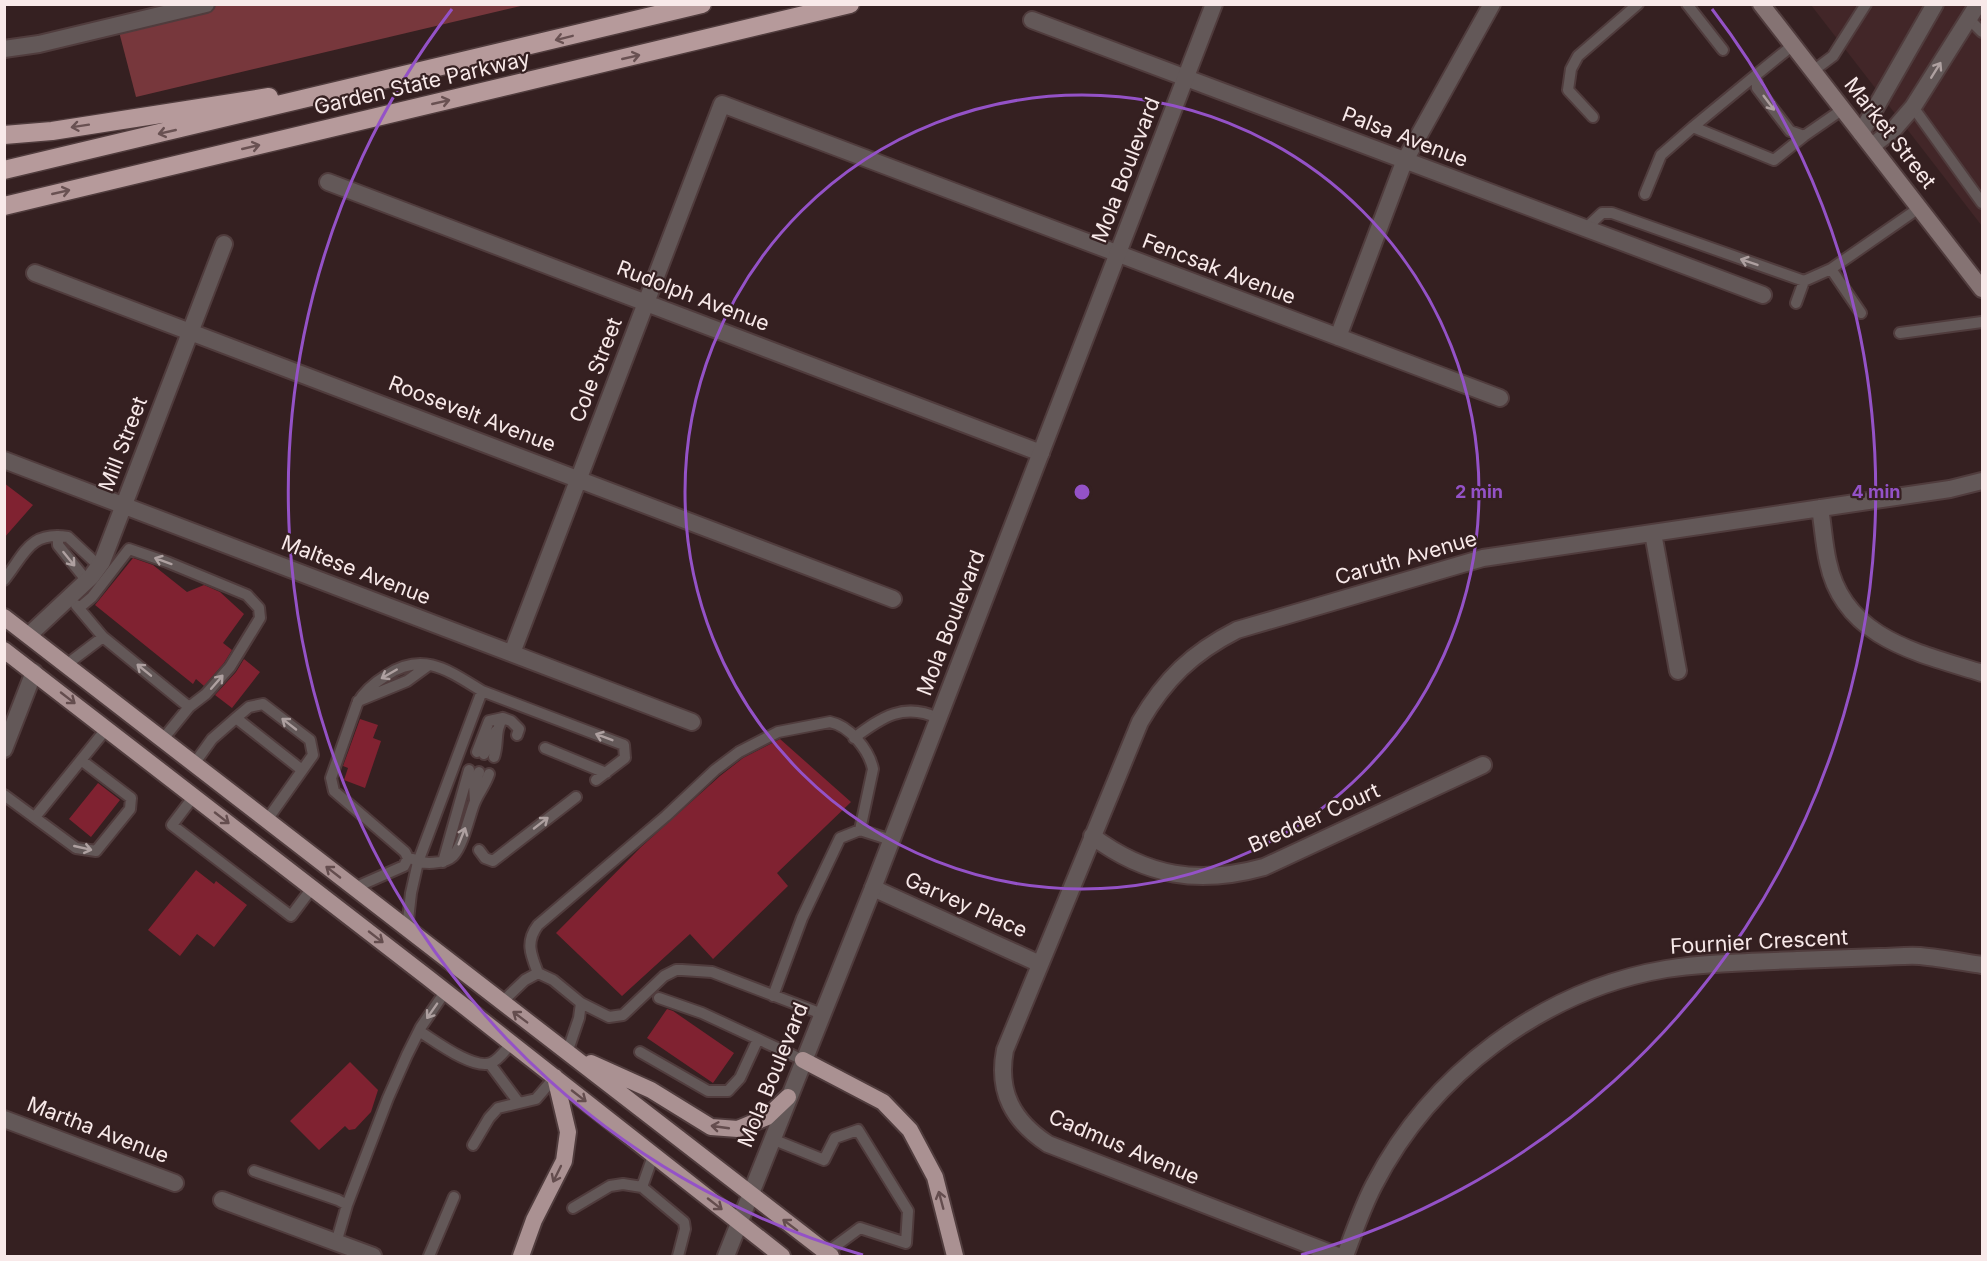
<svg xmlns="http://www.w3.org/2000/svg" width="1987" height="1261" viewBox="0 0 1987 1261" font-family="Inter,sans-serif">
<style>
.built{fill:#422628}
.green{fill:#77373c}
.building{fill:#802231}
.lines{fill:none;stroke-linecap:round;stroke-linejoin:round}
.service-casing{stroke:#503c3d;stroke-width:14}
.minor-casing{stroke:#503c3d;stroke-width:20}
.tertiary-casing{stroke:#503c3d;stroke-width:20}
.secondary-casing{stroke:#503c3d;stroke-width:20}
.trunk-casing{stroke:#503c3d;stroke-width:20}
.motorway-casing{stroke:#503c3d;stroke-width:21}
.service{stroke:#635858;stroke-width:10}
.minor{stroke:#635858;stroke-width:16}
.tertiary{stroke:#635858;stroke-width:16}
.secondary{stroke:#857373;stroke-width:16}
.trunk{stroke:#aa9192;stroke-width:16}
.motorway{stroke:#b69a9b;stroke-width:18}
.oneway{stroke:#695152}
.oneway2{stroke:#aea0a0}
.oneway3{stroke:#644d4e}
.ring{fill:none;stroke:#9452c7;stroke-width:3}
.labels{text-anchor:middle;stroke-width:4.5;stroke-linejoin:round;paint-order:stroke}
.street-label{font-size:21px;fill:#f8e9e9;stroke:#352021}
.centre{fill:#9452c7;stroke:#352021;stroke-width:3}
.ring-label{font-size:18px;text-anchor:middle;font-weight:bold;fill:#9452c7;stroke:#352021;stroke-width:4.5;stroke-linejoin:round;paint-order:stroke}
</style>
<rect width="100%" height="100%" fill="#352021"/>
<path class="built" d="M 1811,5 L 1982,5 L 1982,226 Z"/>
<path class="green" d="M 198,4 L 525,5 L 136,97 L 117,24 Z"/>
<path class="building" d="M 4,483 L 33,505 L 4,538 Z
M 133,558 L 153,565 L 187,592 L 204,585 L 220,592 L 244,614 L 223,643 L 232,650 L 224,663 L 204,686 L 196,679 L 193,684 L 95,605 Z
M 244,659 L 260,672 L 232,708 L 215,695 L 236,672 Z
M 360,719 L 378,725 L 373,738 L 381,741 L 365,788 L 344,780 L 348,768 L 343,766 Z
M 780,739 L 851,802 L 777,873 L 788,886 L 713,959 L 690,934 L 622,996 L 556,933 L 641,847 L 720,776 L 743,758 Z
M 98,783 L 120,800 L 91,837 L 69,819 Z
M 196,870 L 214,884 L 216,881 L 247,905 L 214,947 L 197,934 L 180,956 L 148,930 Z
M 667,1009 L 673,1011 L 734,1053 L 713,1083 L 647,1038 Z
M 350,1062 L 378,1090 L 371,1112 L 355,1129 L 349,1130 L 345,1126 L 319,1150 L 290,1121 Z"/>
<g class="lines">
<g class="service-casing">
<path id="service" d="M 1687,4 L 1723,50
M 1969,19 L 1982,32
M 1793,45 L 1756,75 L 1757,88 L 1790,131 L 1804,136 L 1843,109
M 1813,71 L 1833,56 L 1866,4
M 1756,75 L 1693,127 L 1774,160 L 1804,136
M 1913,107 L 1982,203
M 1593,117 L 1568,90 L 1571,69 L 1578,56 L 1638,4
M 1645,194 L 1661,155 L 1693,127
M 1585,229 L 1602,213 L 1612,213 L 1804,281 L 1831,269
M 1796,303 L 1804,281
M 1861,313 L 1831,269 L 1919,208
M 1900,333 L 1982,322
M 58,536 L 58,545 L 87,581
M 4,580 C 25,554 29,531 68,537 L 99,566
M 76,605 L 103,637 L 189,707
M 79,608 L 92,597 L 129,549 L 167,562 L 247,595 L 259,608 L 260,618 L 230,667 L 206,694 L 189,707 L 163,739
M 66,665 L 103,637
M 482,691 L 624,745 L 625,758 L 596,780
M 358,701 L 407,681 L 429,665
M 236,718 L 302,770
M 854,738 C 882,717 904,702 938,718
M 545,748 L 606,773
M 477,752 L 489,721 L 503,718
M 484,754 L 496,731
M 494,757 C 499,743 494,731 503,718 L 511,721 L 519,729 L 517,735
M 194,764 L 212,739 L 236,718 L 249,707 L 263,704 L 310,740 L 313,755 L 267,820
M 4,795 L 76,848 L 96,851 L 130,809 L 131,798 L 81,760
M 194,796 L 172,825 L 291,916 L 312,888
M 475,801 L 474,784 L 479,772
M 35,817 L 107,728
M 479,850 L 485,858 L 493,861 L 576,797
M 413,859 C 422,865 445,864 453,856 C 463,846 469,817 474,804 C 478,793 485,786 489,774
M 443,862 L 469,770
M 354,888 L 404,866 L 408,858 L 405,852 L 334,791 L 331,778 L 357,704 C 364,691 374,683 387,675 C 424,651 449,671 482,691 L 418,862 L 411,893 L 407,929
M 773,996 L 802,918 L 840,838 L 860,830 L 891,840
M 659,998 L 702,1013 L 803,1060
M 501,1003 L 525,980 L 538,973
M 822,1014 L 712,972 L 682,970 L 676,970 L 664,976 L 623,1015 L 609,1017 L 581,1003 L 553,980 L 538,973 C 531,955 525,942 538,925 L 666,816 L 715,770 L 739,752 L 778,732 L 830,722 C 850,726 869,750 873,769 L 860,830
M 419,1031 C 435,1041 473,1070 491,1063 C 499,1060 506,1049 512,1043
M 640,1052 L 708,1091 L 728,1091 L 740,1078 L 758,1039
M 567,1053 L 579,1018 L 581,1003
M 490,1064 L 519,1103
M 772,1139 L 824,1160 L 835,1138 L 858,1130 L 908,1211 L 906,1243 L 860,1228 L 826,1253
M 473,1145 L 489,1118 L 498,1108 L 536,1099 L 555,1077
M 254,1171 L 338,1200 L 347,1205 L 336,1243
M 642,1187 L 653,1156
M 347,1205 L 388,1098 L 407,1055 L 421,1027 L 445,992
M 573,1208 L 610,1186 L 623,1184 L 642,1187 L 684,1222 L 685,1229 L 678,1256
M 429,1256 L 454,1197"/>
</g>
<g class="minor-casing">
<path id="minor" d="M 1032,20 L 1763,295
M 4,49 L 39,44 L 206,4
M 1861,133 L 1935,4
M 1872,146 L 1894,129 L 1913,107 L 1978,4
M 328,182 L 1041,453
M 35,273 L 893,599
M 1338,337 L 1404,162 L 1492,4
M 4,460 L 692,722
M 1820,508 C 1823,526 1824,545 1828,562 C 1844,639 1919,653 1982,673
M 1653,533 L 1678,671
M 29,635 L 91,577 L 102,562 L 224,244
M 512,653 L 722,104 L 1500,398
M 4,749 L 34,672
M 1092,836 C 1147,877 1199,885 1264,867 L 1483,765
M 873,888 L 1040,964
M 4,1119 L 175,1183
M 222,1200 L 373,1256
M 1338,1256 L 1048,1144 C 1013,1121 997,1092 1005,1050 L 1140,722 C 1165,679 1192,653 1237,630 L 1483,558 L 1950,489 L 1982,481
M 1345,1256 C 1354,1232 1362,1208 1374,1185 C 1431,1074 1543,990 1666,969 C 1710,962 1754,962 1797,960 C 1825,959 1852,958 1879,957 C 1892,957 1906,955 1920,956 C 1941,958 1962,962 1982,965"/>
</g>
<g class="tertiary-casing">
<path id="tertiary" d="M 726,1256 L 873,888 L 1214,4"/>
</g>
<g class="secondary-casing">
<path id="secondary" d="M 1761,4 L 1982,289"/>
</g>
<g class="trunk-casing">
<path id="trunk" d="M 4,617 L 831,1256
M 4,650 L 427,977 L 782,1256
M 803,1060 L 883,1102 L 910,1130 L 935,1177 L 955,1256
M 591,1063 L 651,1090 L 711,1127 L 738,1129 L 767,1117 L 788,1097
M 521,1256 L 534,1220 L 564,1161 L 568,1132 L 555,1077"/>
</g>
<g class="motorway-casing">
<path id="motorway" d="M 4,135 L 52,131 L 269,97
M 4,170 L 702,4
M 4,206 L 850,4"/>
</g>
<use href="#service" class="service"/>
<use href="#minor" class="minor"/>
<use href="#tertiary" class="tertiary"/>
<use href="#secondary" class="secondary"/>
<use href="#trunk" class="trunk"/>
<use href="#motorway" class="motorway"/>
</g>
<defs><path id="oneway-shaft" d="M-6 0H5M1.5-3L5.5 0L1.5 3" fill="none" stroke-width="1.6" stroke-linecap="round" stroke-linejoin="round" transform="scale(1.5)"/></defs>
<g class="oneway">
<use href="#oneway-shaft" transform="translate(564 38) rotate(166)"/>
<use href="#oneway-shaft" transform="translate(631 57) rotate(-13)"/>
<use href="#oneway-shaft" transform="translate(441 102) rotate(-13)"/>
<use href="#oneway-shaft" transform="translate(80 126) rotate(171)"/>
<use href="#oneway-shaft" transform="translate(167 132) rotate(167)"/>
<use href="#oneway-shaft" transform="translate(251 147) rotate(-13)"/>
<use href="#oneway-shaft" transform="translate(61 192) rotate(-13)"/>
</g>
<g class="oneway2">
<use href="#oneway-shaft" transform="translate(1936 70) rotate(-58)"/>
<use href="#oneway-shaft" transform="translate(1769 103) rotate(53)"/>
<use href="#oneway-shaft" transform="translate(1749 262) rotate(-161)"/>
<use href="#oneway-shaft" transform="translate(69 559) rotate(51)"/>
<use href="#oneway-shaft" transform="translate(163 561) rotate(-160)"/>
<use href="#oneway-shaft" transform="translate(144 670) rotate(-141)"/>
<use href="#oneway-shaft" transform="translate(389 674) rotate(150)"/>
<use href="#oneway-shaft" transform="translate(217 682) rotate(-49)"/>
<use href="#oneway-shaft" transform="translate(289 724) rotate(-142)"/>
<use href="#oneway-shaft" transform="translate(604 737) rotate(-159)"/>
<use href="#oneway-shaft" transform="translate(541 823) rotate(-38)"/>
<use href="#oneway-shaft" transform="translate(462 836) rotate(-68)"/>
<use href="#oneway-shaft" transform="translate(83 848) rotate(13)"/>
<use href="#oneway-shaft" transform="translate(432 1011) rotate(125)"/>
</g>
<g class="oneway3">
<use href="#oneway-shaft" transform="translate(68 698) rotate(38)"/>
<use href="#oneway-shaft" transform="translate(222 818) rotate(38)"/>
<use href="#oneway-shaft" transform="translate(333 872) rotate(-142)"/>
<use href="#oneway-shaft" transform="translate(376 937) rotate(38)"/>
<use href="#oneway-shaft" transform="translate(520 1017) rotate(-143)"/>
<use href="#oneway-shaft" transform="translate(579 1096) rotate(38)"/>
<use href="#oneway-shaft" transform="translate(720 1127) rotate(-172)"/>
<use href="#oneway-shaft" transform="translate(557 1174) rotate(116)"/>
<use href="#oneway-shaft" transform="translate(941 1200) rotate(-105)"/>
<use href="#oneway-shaft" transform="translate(715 1204) rotate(38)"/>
<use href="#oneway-shaft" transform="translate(790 1225) rotate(-143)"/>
</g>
<g class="ring">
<circle cx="1082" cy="492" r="397"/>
<path d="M863 1255A794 794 0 0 1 452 9M1712 9A794 794 0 0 1 1301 1255"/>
</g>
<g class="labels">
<g class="street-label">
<text transform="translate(422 83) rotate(-13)" y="7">Garden State Parkway</text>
<text transform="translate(1890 133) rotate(52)" y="7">Market Street</text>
<text transform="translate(1405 137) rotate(21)" y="7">Palsa Avenue</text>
<text transform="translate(1126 170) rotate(-69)" y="7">Mola Boulevard</text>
<text transform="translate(1219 269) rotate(21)" y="7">Fencsak Avenue</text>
<text transform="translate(693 296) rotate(21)" y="7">Rudolph Avenue</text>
<text transform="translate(596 370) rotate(-69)" y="7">Cole Street</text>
<text transform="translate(472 414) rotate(21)" y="7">Roosevelt Avenue</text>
<text transform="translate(123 444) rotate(-69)" y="7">Mill Street</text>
<text transform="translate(1406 558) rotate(-16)" y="7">Caruth Avenue</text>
<text transform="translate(356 570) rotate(21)" y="7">Maltese Avenue</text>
<text transform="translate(951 623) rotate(-69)" y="7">Mola Boulevard</text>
<text transform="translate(1314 818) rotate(-24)" y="7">Bredder Court</text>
<text transform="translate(966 905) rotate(24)" y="7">Garvey Place</text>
<text transform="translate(1759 942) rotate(-3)" y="7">Fournier Crescent</text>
<text transform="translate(773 1075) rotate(-68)" y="7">Mola Boulevard</text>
<text transform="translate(98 1130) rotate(21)" y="7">Martha Avenue</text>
<text transform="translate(1124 1147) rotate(23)" y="7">Cadmus Avenue</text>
</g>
</g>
<circle cx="1082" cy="492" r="9" class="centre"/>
<g class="ring-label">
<text x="1479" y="498">2 min</text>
<text x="1876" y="498">4 min</text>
</g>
<rect width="1987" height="1261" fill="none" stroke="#f8e9e9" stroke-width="12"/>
</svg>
